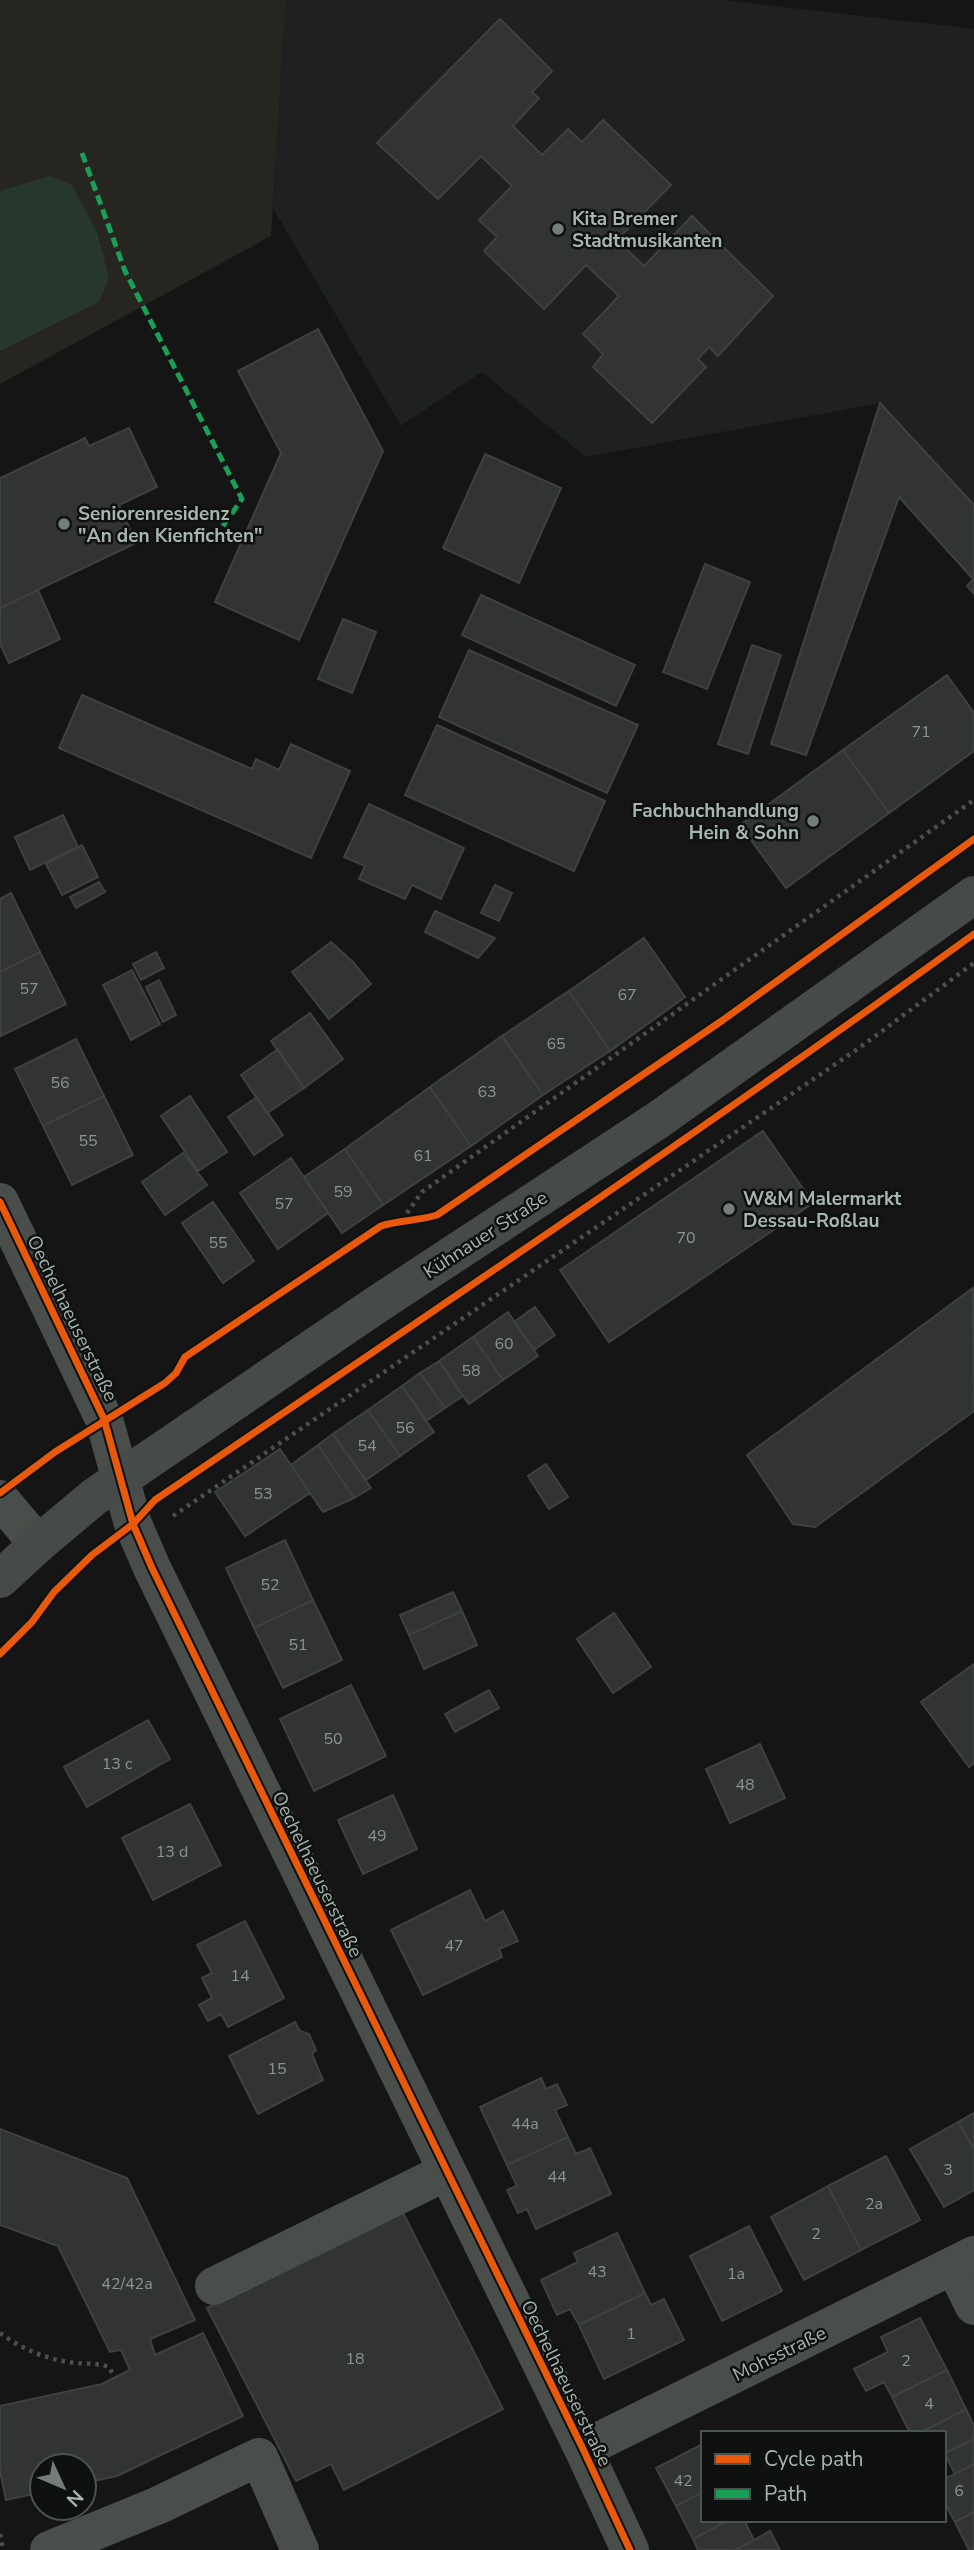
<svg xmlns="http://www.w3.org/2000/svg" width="974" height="2550" viewBox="0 0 974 2550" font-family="'Nunito Sans',sans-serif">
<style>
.built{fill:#1f2120}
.green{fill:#26251f}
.water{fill:#28372b}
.building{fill:#323434;stroke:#3d413f;stroke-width:2}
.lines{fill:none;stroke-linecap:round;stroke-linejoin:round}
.path{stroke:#4b504d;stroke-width:4.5;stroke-dasharray:3.5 5;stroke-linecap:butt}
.minor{stroke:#494e4b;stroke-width:38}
.major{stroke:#464a48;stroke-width:38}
.quiet{stroke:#1a9f57;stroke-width:5;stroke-dasharray:10 5;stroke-linecap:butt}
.cycleway-casing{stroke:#0f1111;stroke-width:11}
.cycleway{stroke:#e8590c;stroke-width:7}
.poi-dot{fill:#737e78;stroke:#0f1111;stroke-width:2.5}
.labels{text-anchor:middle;stroke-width:5;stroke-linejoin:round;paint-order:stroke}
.number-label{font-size:16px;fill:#89968f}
.poi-label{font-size:19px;font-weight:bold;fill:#a6b7ad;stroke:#0f1111;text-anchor:start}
.street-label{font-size:19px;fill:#a6b7ad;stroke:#0f1111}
</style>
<rect width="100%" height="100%" fill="#151515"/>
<path class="built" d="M 286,0 L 722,0 L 974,29 L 974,507 L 880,403 L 586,457 L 482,372 L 401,426 L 273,208 Z"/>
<path class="green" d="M 0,0 L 286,0 L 271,236 L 0,384 Z"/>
<path class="water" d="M 50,176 L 72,185 L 97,232 L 109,278 L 99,302 L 0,351 L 0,191 Z"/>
<path class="building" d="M 500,19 L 552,71 L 532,92 L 539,98 L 513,126 L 542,155 L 568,129 L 582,142 L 603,120 L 671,185 L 617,240 L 644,266 L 692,216 L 773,296 L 718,356 L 709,347 L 698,359 L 706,367 L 652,423 L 593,367 L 603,354 L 583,334 L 619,296 L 586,265 L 544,309 L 484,251 L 497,237 L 479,220 L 512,186 L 481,156 L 438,199 L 377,143 Z
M 318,329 L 383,451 L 299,640 L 215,602 L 281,453 L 238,371 Z
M 880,403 L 974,505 L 974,578 L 973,579 L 899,497 L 806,755 L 771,744 Z
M 129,428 L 157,487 L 119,505 L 136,543 L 0,608 L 0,478 L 85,438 L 89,446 Z
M 485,454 L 561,488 L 519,583 L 443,548 Z
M 705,564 L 750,582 L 707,689 L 663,672 Z
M 974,578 L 974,594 L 967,586 Z
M 38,590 L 60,639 L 9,663 L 0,644 L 0,608 Z
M 481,595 L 635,665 L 616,706 L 462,635 Z
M 343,619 L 376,632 L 352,693 L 318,679 Z
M 752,645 L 781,655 L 748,754 L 718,744 Z
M 469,650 L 638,725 L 607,793 L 439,717 Z
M 947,675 L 974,713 L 974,751 L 889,813 L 843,750 Z
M 82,695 L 252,769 L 256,759 L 279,770 L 291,744 L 350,771 L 311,858 L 59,748 Z
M 437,725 L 605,801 L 574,871 L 405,795 Z
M 843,750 L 889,813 L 786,888 L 740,825 Z
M 369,804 L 464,848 L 441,899 L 412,885 L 405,899 L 359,879 L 365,866 L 344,857 Z
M 63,815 L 78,847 L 30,870 L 15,837 Z
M 82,845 L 98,877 L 62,895 L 46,864 Z
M 99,882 L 105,892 L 76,908 L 70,897 Z
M 495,885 L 512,893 L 499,921 L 481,913 Z
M 11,893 L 40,952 L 0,972 L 0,899 Z
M 435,911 L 495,938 L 478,958 L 425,932 Z
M 644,938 L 685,997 L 610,1051 L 569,991 Z
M 331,942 L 353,962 L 371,984 L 329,1019 L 292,972 Z
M 40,952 L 66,1004 L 1,1036 L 0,972 Z
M 156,952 L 164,968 L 141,980 L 133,964 Z
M 132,970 L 160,1024 L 131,1040 L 103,985 Z
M 159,980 L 176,1015 L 163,1022 L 146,987 Z
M 569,991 L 610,1051 L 543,1095 L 502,1036 Z
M 310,1013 L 343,1059 L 304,1088 L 271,1041 Z
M 502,1036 L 543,1095 L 471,1146 L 430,1087 Z
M 76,1039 L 104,1096 L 43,1126 L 15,1069 Z
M 278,1049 L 304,1088 L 267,1113 L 241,1075 Z
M 430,1087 L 471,1146 L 383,1205 L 345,1149 Z
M 104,1096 L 133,1155 L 72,1185 L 43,1126 Z
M 190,1096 L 227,1152 L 198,1171 L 161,1116 Z
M 257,1097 L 283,1135 L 254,1155 L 228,1117 Z
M 763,1131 L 813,1203 L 609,1342 L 560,1270 Z
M 345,1149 L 383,1205 L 342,1233 L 304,1177 Z
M 183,1153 L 207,1185 L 165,1215 L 142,1182 Z
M 291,1158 L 328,1213 L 278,1249 L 240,1193 Z
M 213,1202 L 254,1261 L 223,1283 L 182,1223 Z
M 973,1288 L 974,1411 L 815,1527 L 793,1524 L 747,1455 Z
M 535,1307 L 555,1335 L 534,1350 L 514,1322 Z
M 508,1312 L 538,1356 L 503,1380 L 473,1337 Z
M 473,1337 L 503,1380 L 469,1404 L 439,1361 Z
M 439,1361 L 463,1396 L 445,1408 L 420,1373 Z
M 420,1373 L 445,1408 L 426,1421 L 402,1386 Z
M 402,1386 L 434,1432 L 400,1456 L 368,1410 Z
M 368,1410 L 400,1456 L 366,1480 L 333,1434 Z
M 333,1434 L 371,1488 L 354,1498 L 318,1445 Z
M 318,1445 L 354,1498 L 323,1512 L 291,1465 Z
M 280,1449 L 310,1493 L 245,1536 L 215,1492 Z
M 546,1464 L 568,1497 L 549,1509 L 528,1476 Z
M 285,1540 L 313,1600 L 254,1628 L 226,1568 Z
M 453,1592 L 462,1611 L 409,1635 L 400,1615 Z
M 313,1600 L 342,1660 L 283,1688 L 254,1628 Z
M 462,1611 L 477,1645 L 424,1669 L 409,1635 Z
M 614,1613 L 651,1667 L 613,1693 L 577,1639 Z
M 974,1664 L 974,1763 L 969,1767 L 921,1702 Z
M 351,1685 L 386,1756 L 314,1791 L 280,1719 Z
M 489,1690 L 499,1708 L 455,1732 L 445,1714 Z
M 148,1720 L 170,1759 L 87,1807 L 64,1767 Z
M 760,1744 L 785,1798 L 730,1823 L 706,1769 Z
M 393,1795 L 417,1849 L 363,1874 L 338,1820 Z
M 190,1804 L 221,1865 L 153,1900 L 122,1838 Z
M 470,1890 L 485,1921 L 503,1911 L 518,1941 L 499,1949 L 502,1957 L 423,1995 L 391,1930 Z
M 245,1921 L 284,1998 L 228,2027 L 221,2014 L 208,2021 L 199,2005 L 212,1998 L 202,1978 L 212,1973 L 197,1945 Z
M 295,2022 L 300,2031 L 309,2034 L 316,2050 L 312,2054 L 323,2080 L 258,2114 L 229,2056 Z
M 541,2078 L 546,2089 L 557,2084 L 567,2105 L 555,2110 L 568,2137 L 507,2165 L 480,2107 Z
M 974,2113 L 974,2149 L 958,2122 Z
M 958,2122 L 974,2149 L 974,2190 L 944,2207 L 910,2149 Z
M 0,2129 L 127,2178 L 195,2320 L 150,2339 L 155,2355 L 203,2333 L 243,2416 L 117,2476 L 84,2483 L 84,2466 L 42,2466 L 42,2492 L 6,2500 L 0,2471 L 0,2406 L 102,2384 L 130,2370 L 121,2350 L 110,2352 L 58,2246 L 0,2225 Z
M 568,2137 L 576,2154 L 590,2148 L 611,2194 L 536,2229 L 527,2209 L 518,2213 L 507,2190 L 517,2186 L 507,2165 Z
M 886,2156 L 920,2220 L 861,2250 L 828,2186 Z
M 828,2186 L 861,2250 L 804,2280 L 771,2217 Z
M 397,2201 L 503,2409 L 344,2490 L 331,2464 L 296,2481 L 207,2308 L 246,2289 Z
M 749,2226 L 782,2291 L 722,2321 L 690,2256 Z
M 617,2233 L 645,2293 L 579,2325 L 570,2309 L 557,2315 L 541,2280 L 578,2262 L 574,2253 Z
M 645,2293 L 651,2305 L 664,2299 L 684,2340 L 604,2379 L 579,2325 Z
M 920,2318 L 947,2370 L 892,2397 L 884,2382 L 866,2391 L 854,2369 L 888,2352 L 881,2337 Z
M 947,2370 L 966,2409 L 920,2433 L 910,2433 L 892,2397 Z
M 966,2409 L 974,2426 L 974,2439 L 944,2454 L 944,2433 L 920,2433 Z
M 974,2439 L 974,2464 L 955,2474 L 944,2453 Z
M 703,2444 L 703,2492 L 676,2506 L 656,2468 Z
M 974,2464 L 974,2512 L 955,2522 L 944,2502 L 944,2479 Z
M 703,2492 L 703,2520 L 729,2520 L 693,2539 L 676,2506 Z
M 974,2512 L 974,2550 L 969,2550 L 955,2522 Z
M 729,2520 L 744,2520 L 754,2540 L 735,2550 L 698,2550 L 693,2539 Z
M 770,2531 L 780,2550 L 735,2550 L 754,2540 Z"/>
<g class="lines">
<path class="path" d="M 402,1220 L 422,1192 L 974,800
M 173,1516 L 859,1048 L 974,963
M 0,2333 C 23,2350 48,2360 76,2363 C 87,2364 98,2363 109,2367 L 115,2378
M 0,2534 L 3,2550"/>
<path class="minor" d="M 0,1202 L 104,1419 L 133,1524 L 152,1568 L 583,2449 L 630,2550
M 0,1499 L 38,1544
M 954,2266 L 974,2306
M 214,2286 L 446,2172
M 583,2449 L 974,2255
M 49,2550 L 159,2505 L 259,2457 L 300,2550"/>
<path class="major" d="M 0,1579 L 38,1544 L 94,1497 L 379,1303 L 658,1120 L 974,895"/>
<path class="quiet" d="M 82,153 L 125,271 L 242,499 L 216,536"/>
<g class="cycleway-casing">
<path id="cycleway" d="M 0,1202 L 104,1419 L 133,1524 L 152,1568 L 583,2449 L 630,2550
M 0,1493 L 55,1452 L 165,1383 L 176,1373 L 185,1357 L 381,1226 C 400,1220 418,1221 437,1215 L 723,1020 L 974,839
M 0,1654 L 32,1622 L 54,1592 L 92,1555 L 133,1524 L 155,1500 C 429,1314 705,1129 974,934"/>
</g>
<use href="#cycleway" class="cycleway"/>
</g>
<g class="poi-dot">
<circle cx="558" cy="229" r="7"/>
<circle cx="64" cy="524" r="7"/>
<circle cx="813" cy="821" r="7"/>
<circle cx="729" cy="1209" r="7"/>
</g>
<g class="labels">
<g class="number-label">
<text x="921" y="737">71</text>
<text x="29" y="994">57</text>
<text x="627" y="1000">67</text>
<text x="556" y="1049">65</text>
<text x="60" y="1088">56</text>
<text x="487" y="1097">63</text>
<text x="88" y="1146">55</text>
<text x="423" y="1161">61</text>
<text x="343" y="1197">59</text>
<text x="284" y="1209">57</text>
<text x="686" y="1243">70</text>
<text x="218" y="1248">55</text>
<text x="504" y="1349">60</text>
<text x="471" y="1376">58</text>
<text x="405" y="1433">56</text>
<text x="367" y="1451">54</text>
<text x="263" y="1499">53</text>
<text x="270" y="1590">52</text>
<text x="298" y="1650">51</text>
<text x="333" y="1744">50</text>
<text x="117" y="1769">13 c</text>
<text x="745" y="1790">48</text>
<text x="377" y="1841">49</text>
<text x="172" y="1857">13 d</text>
<text x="454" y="1951">47</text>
<text x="240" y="1981">14</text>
<text x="277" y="2074">15</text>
<text x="525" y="2129">44a</text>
<text x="948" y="2175">3</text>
<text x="557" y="2182">44</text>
<text x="874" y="2209">2a</text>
<text x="816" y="2239">2</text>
<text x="597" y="2277">43</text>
<text x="736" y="2279">1a</text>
<text x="127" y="2289">42/42a</text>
<text x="631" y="2339">1</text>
<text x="355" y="2364">18</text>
<text x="906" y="2366">2</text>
<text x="929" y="2409">4</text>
<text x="683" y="2486">42</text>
<text x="959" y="2496">6</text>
</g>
<g class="poi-label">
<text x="572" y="225">Kita Bremer<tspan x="572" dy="22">Stadtmusikanten</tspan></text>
<text x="78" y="520">Seniorenresidenz<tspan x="78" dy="22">"An den Kienfichten"</tspan></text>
<text x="799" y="817" text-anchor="end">Fachbuchhandlung<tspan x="799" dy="22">Hein &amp; Sohn</tspan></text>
<text x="743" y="1205">W&amp;M Malermarkt<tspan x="743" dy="22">Dessau-Roßlau</tspan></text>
</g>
<g class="street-label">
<text transform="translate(485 1234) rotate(-33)" y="7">Kühnauer Straße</text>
<text transform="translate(73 1318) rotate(64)" y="7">Oechelhaeuserstraße</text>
<text transform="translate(318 1874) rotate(64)" y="7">Oechelhaeuserstraße</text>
<text transform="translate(779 2353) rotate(-26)" y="7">Mohsstraße</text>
<text transform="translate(567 2383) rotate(64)" y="7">Oechelhaeuserstraße</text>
</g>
</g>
<rect x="701" y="2431" width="245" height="91" fill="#0f1111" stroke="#4b534f" stroke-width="2"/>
<rect x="715" y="2454" width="35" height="10" fill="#e8590c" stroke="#4b534f" stroke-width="2"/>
<text x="764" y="2466" font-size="21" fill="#a6b7ad">Cycle path</text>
<rect x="715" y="2489" width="35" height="10" fill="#1a9f57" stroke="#4b534f" stroke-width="2"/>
<text x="764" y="2501" font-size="21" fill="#a6b7ad">Path</text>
<g transform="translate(63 2487) rotate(134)"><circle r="33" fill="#0f1111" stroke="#4b534f" stroke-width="2"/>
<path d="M0-5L12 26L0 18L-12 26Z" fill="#737e78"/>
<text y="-10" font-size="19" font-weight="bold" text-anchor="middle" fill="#a6b7ad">N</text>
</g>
</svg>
